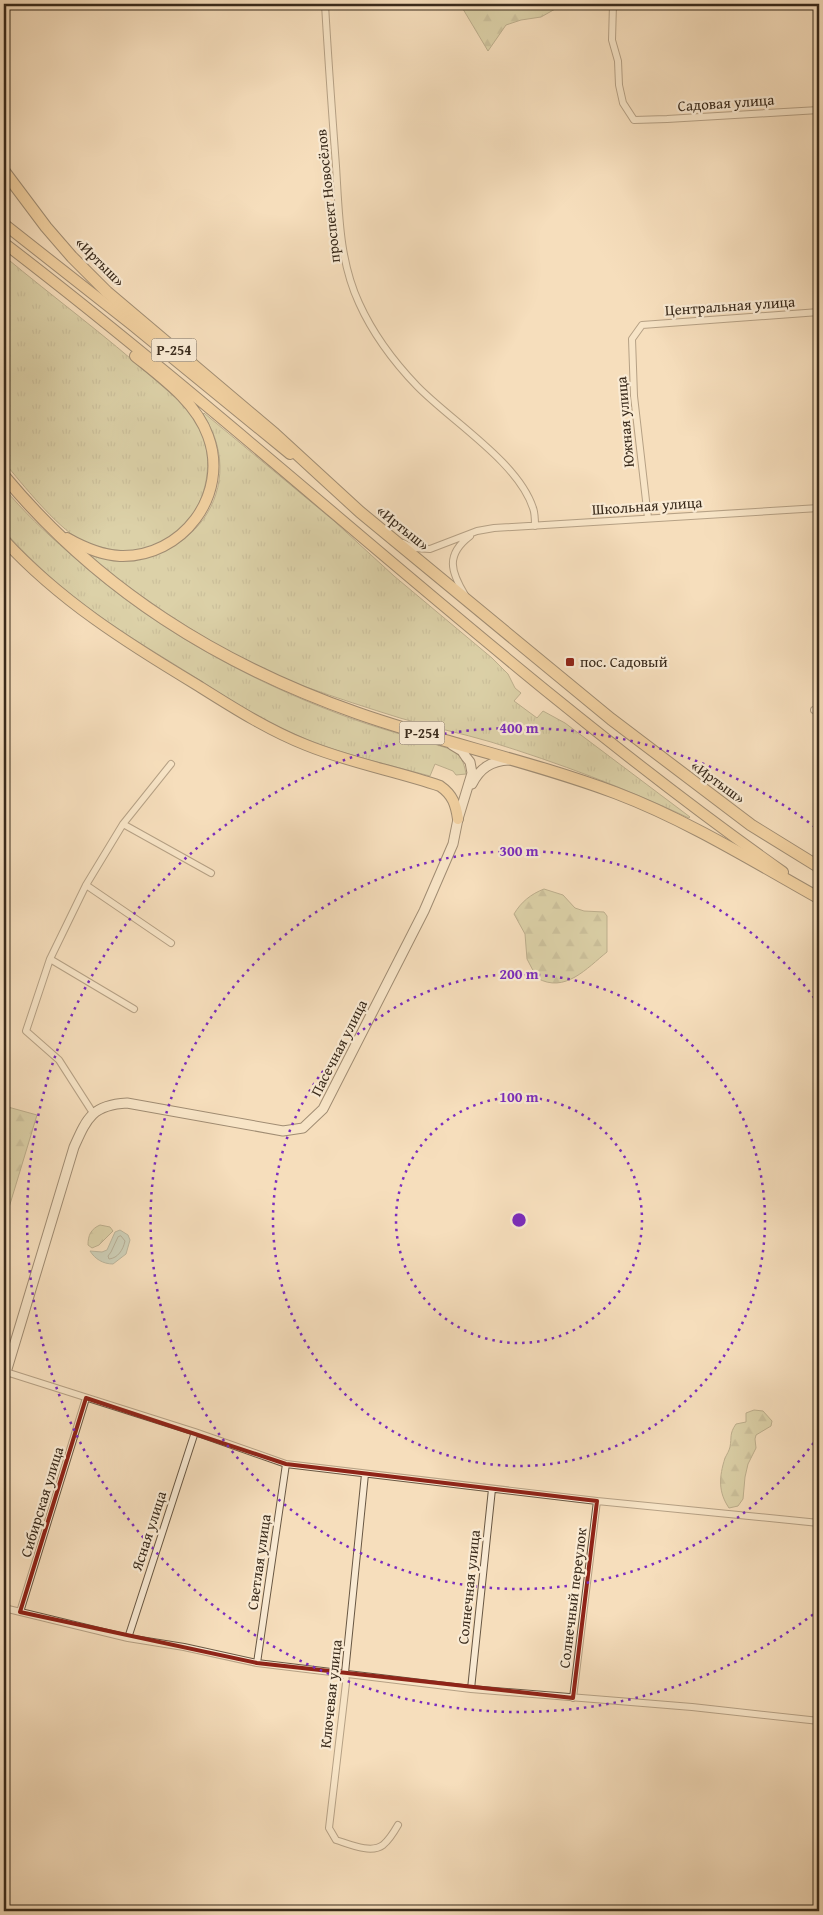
<svg xmlns="http://www.w3.org/2000/svg" width="823" height="1915" viewBox="0 0 823 1915" font-family="'Gentium Book Plus',serif">
<style>
.grass{fill:url(#grass-tufts);stroke:#7a7656}
.forest{fill:url(#forest-firs);stroke:#7a7656}
.water{fill:#9dbcb1;stroke:#758275}
.lines{fill:none;stroke-linecap:round;stroke-linejoin:round}
.shore{stroke:#6b7366;stroke-width:1}
.minor-casing{stroke:#685743;stroke-width:8}
.secondary-casing{stroke:#392a1b;stroke-width:11}
.primary-casing{stroke:#392a1b;stroke-width:12}
.trunk-casing{stroke:#392a1b;stroke-width:13}
.minor{stroke:#f9ead3;stroke-width:6}
.secondary{stroke:#f9ead3;stroke-width:9}
.primary{stroke:#ebbf7e;stroke-width:10}
.trunk{stroke:#ebbf7e;stroke-width:11}
.marked{fill:none;stroke:#8f2418;stroke-width:4;stroke-linejoin:round}
.ring{fill:none;stroke:#7b2cbf;stroke-width:2.5;stroke-dasharray:2.5 5}
.poi-dot{fill:#8f2418;stroke:#f9ead3;stroke-width:2}
.labels{text-anchor:middle;stroke-width:4.5;stroke-linejoin:round;paint-order:stroke}
.shield{fill:#f9ead3;stroke:#736452;stroke-width:1}
.shield-label{font-size:14px;font-weight:bold;fill:#392a1b}
.street-label{font-size:15px;fill:#392a1b;stroke:#f9ead3}
.poi-label{font-size:15px;fill:#392a1b;stroke:#f9ead3;text-anchor:start}
.centre{fill:#7b2cbf;stroke:#f9ead3;stroke-width:2.5}
.ring-label{font-size:15px;text-anchor:middle;font-weight:bold;fill:#7b2cbf;stroke:#f9ead3;stroke-width:4.5;stroke-linejoin:round;paint-order:stroke}
</style>
<defs>
<pattern id="grass-tufts" width="24" height="20" patternUnits="userSpaceOnUse" patternTransform="scale(1.25)"><rect width="24" height="20" fill="#bcc191"/><path d="M3 7l-1-3M5 7V3M7 7l1-3M15 17l-1-3M17 17v-4M19 17l1-3" fill="none" stroke="#9a9d76"/></pattern>
<pattern id="forest-firs" width="22" height="20" patternUnits="userSpaceOnUse" patternTransform="scale(1.25)"><rect width="22" height="20" fill="#bcc191"/><path d="M5 1l3.5 6h-7zM16 11l3.5 6h-7z" fill="#9a9d76"/></pattern>
</defs>
<rect width="100%" height="100%" fill="#f6debc"/>
<filter id="stains"><feTurbulence type="fractalNoise" baseFrequency=".004" numOctaves="4"/><feColorMatrix values="0 0 0 0 .2 0 0 0 0 .09 0 0 0 0 .02 0 0 0 .5 -.17"/></filter>
<radialGradient id="worn" r=".72"><stop offset=".6" stop-color="#630" stop-opacity="0"/><stop offset="1" stop-color="#630" stop-opacity=".3"/></radialGradient>
<path class="grass" d="M 4,256 C 53,297 105,335 153,378 C 167,391 185,403 196,420 C 223,465 201,532 150,548 C 137,552 122,551 109,549 C 100,547 88,545 80,540 C 55,525 23,485 4,462 Z
M 204,413 L 334,521 L 394,576 L 492,658 L 508,674 L 515,688 L 521,693 L 514,701 L 537,718 L 543,711 L 565,723 L 690,817 L 689,818 C 625,788 559,763 491,742 C 461,733 430,727 400,718 C 368,708 337,698 306,687 C 226,657 157,609 89,557 L 90,555 C 179,581 255,494 203,414 Z
M 4,488 C 23,511 45,532 68,552 C 147,624 239,676 339,714 C 375,728 413,737 450,749 C 461,755 464,762 466,774 L 456,775 L 453,771 L 435,764 L 430,776 C 389,765 345,755 306,739 C 265,723 227,698 190,674 C 153,651 114,628 79,601 C 52,580 27,556 4,531 Z"/>
<path class="forest" d="M 460,4 L 564,4 L 541,17 L 521,20 L 506,25 L 488,51 Z
M 544,889 L 563,895 L 575,908 L 584,911 L 604,912 L 607,916 L 607,952 C 587,968 565,994 537,978 L 527,959 L 525,934 L 514,914 C 521,902 531,894 544,889 Z
M 8,1107 L 37,1115 L 4,1224 L 4,1119 Z
M 100,1225 L 110,1227 L 113,1231 L 99,1245 L 92,1248 L 88,1245 C 88,1235 91,1229 100,1225 Z
M 754,1410 L 763,1411 L 772,1421 L 771,1426 L 756,1435 L 755,1439 L 756,1448 L 748,1464 L 745,1477 L 743,1499 L 738,1506 L 729,1508 C 718,1492 719,1477 725,1458 C 727,1454 729,1451 730,1447 C 732,1437 729,1434 736,1424 L 746,1422 L 746,1413 Z"/>
<path class="water" d="M 120,1230 L 128,1235 L 130,1240 L 126,1254 L 113,1264 C 103,1264 95,1259 90,1251 L 102,1252 L 107,1250 L 115,1232 Z"/>
<g class="lines">
<path class="shore" d="M 121,1236 L 125,1241 C 123,1250 118,1258 109,1259 L 108,1256 L 111,1252 L 118,1237 Z"/>
<g class="minor-casing">
<path id="minor" d="M 325,4 C 328,58 332,112 336,166 C 339,212 339,260 359,303 C 373,334 393,361 417,386 C 451,421 518,462 533,508 C 535,513 535,520 535,526
M 613,4 L 612,40 L 618,61 L 619,85 L 623,103 L 634,120 L 667,119 L 819,110
M 648,518 L 634,396 L 632,339 L 642,325 L 819,312
M 403,543 L 413,548 L 430,549 L 477,531 L 494,528 L 819,508
M 465,595 C 451,572 445,555 470,536
M 814,710 L 819,710
M 123,824 L 211,873
M 86,885 L 171,943
M 50,959 L 134,1009
M 93,1113 L 59,1060 L 26,1031 L 50,959 L 86,885 L 123,824 L 171,764
M 6,1372 L 195,1432 L 286,1464 L 597,1501 L 819,1523
M 365,1474 L 345,1673 L 346,1683 L 329,1828 L 336,1840 C 349,1844 371,1854 383,1845 C 389,1840 394,1832 398,1825
M 4,1608 L 128,1638 L 184,1647 L 257,1663 L 471,1689 L 692,1707 L 819,1721
M 20,1612 L 86,1398
M 128,1638 L 195,1432
M 257,1663 L 286,1464
M 471,1689 L 492,1489
M 573,1698 L 597,1501"/>
</g>
<g class="secondary-casing">
<path id="secondary" d="M 472,784 C 480,768 491,761 509,760
M 4,1379 L 74,1147 C 87,1118 92,1105 127,1103 L 283,1131 L 303,1128 L 323,1109 L 424,911 L 453,844 L 458,819 L 472,773 L 470,762 L 466,757 L 462,751 L 452,745"/>
</g>
<g class="primary-casing">
<path id="primary" d="M 4,224 L 131,324 L 290,454
M 4,243 C 269,446 510,679 783,872
M 67,538 C 83,547 101,555 120,556 C 182,558 230,495 208,436 C 196,402 162,378 135,356
M 4,540 C 59,600 127,643 197,685 C 232,707 268,730 306,745 C 350,763 396,771 440,786 C 453,795 456,805 458,819"/>
</g>
<g class="trunk-casing">
<path id="trunk" d="M 4,171 L 46,227 L 72,257 L 107,292 L 275,434 L 360,512 L 611,719 L 751,825 L 819,867
M 4,476 C 99,590 218,664 357,713 C 442,743 531,761 616,793 C 687,820 753,861 819,898"/>
</g>
<use href="#minor" class="minor"/>
<use href="#secondary" class="secondary"/>
<use href="#primary" class="primary"/>
<use href="#trunk" class="trunk"/>
</g>
<path d="M0 0H823V1915H0ZM 86,1398 L 286,1464 L 597,1501 L 573,1698 L 257,1663 L 20,1612 Z" fill="#f6debc" fill-opacity=".55" fill-rule="evenodd"/>
<path class="marked" d="M 86,1398 L 286,1464 L 597,1501 L 573,1698 L 257,1663 L 20,1612 Z"/>
<g class="ring">
<circle cx="519" cy="1220" r="123"/>
<circle cx="519" cy="1220" r="246"/>
<path d="M818 1437A369 369 0 1 1 818 1003"/>
<path d="M819 1610A492 492 0 1 1 819 830"/>
</g>
<rect class="poi-dot" x="565" y="657" width="10" height="10" rx="2.5"/>
<g class="labels">
<g class="shield">
<rect x="151.5" y="338.5" width="45" height="23" rx="4"/>
<rect x="399.5" y="721.5" width="45" height="23" rx="4"/>
</g>
<g class="shield-label">
<text x="174" y="355">Р-254</text>
<text x="422" y="738">Р-254</text>
</g>
<g class="street-label">
<text transform="translate(726 103) rotate(-4)" y="5">Садовая улица</text>
<text transform="translate(328 196) rotate(-96)" y="5">проспект Новосёлов</text>
<text transform="translate(100 262) rotate(45)" y="5">«Иртыш»</text>
<text transform="translate(730 306) rotate(-4)" y="5">Центральная улица</text>
<text transform="translate(625 422) rotate(-95)" y="5">Южная улица</text>
<text transform="translate(647 506) rotate(-4)" y="5">Школьная улица</text>
<text transform="translate(403 528) rotate(39)" y="5">«Иртыш»</text>
<text transform="translate(718 782) rotate(36)" y="5">«Иртыш»</text>
<text transform="translate(339 1048) rotate(-63)" y="5">Пасечная улица</text>
<text transform="translate(42 1502) rotate(-73)" y="5">Сибирская улица</text>
<text transform="translate(149 1531) rotate(-72)" y="5">Ясная улица</text>
<text transform="translate(259 1562) rotate(-82)" y="5">Светлая улица</text>
<text transform="translate(469 1587) rotate(-84)" y="5">Солнечная улица</text>
<text transform="translate(573 1598) rotate(-83)" y="5">Солнечный переулок</text>
<text transform="translate(331 1694) rotate(-84)" y="5">Ключевая улица</text>
</g>
<g class="poi-label">
<text x="580" y="667">пос. Садовый</text>
</g>
</g>
<circle cx="519" cy="1220" r="8" class="centre"/>
<g class="ring-label">
<text x="519" y="733">400 m</text>
<text x="519" y="856">300 m</text>
<text x="519" y="979">200 m</text>
<text x="519" y="1102">100 m</text>
</g>
<rect width="823" height="1915" fill="none" stroke="#f6debc" stroke-width="20"/>
<rect x="5" y="5" width="813" height="1905" fill="none" stroke="#392a1b" stroke-width="2.5"/>
<rect x="10" y="10" width="803" height="1895" fill="none" stroke="#392a1b"/>
<rect width="100%" height="100%" filter="url(#stains)"/>
<rect width="100%" height="100%" fill="url(#worn)"/>
</svg>
